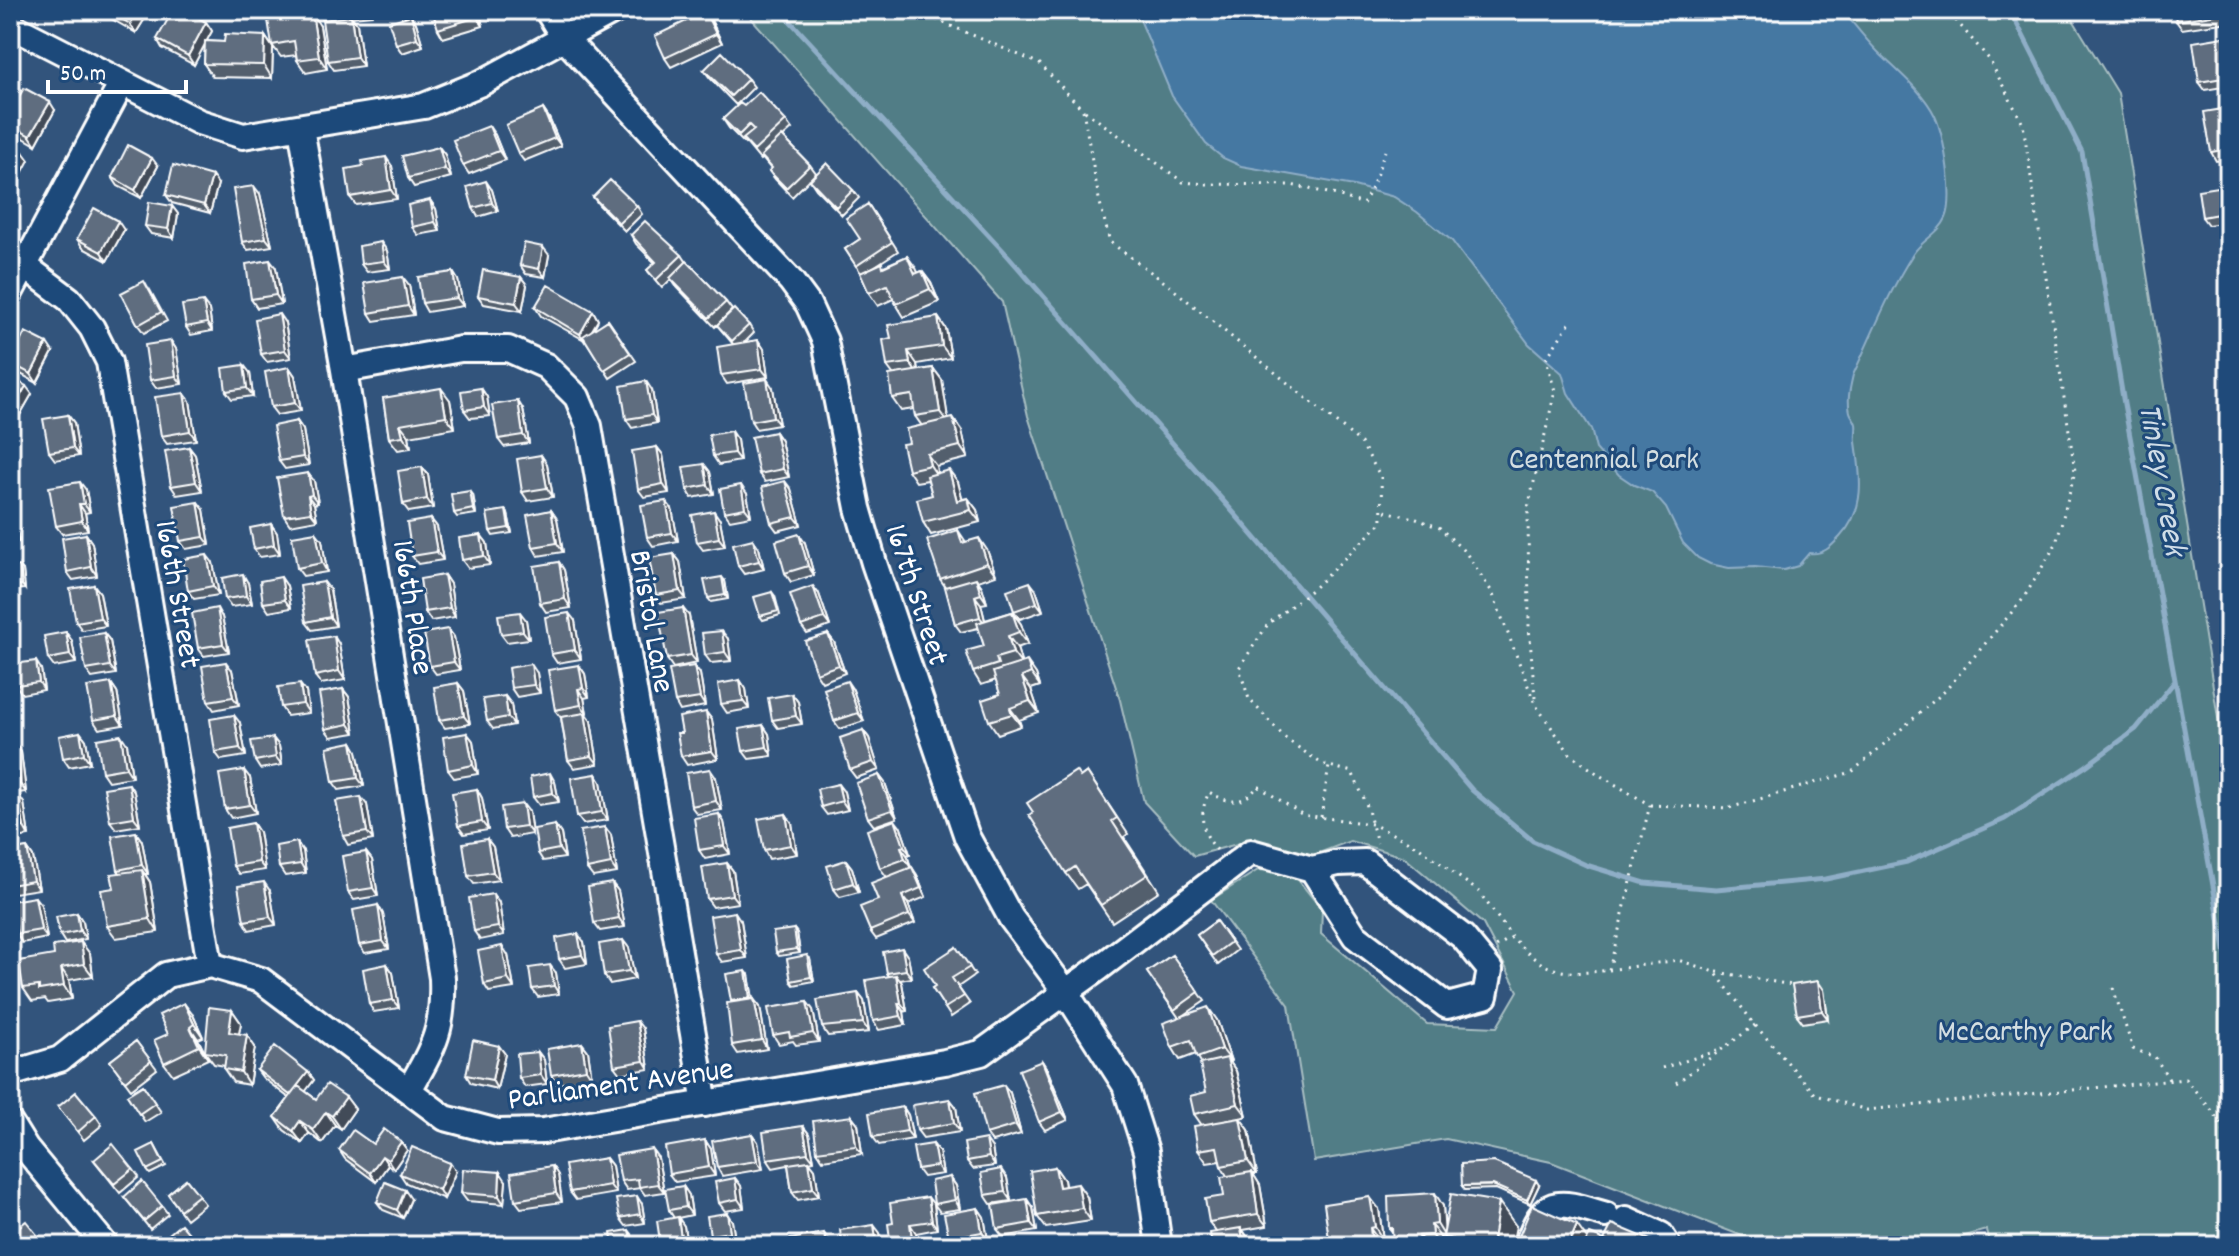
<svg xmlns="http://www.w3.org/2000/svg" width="2239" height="1256" viewBox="0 0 2239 1256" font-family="Dekko,sans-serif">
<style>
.green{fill:#517d86;stroke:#a8bec2;stroke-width:2}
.water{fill:#4578a2;stroke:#8faec7;stroke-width:2}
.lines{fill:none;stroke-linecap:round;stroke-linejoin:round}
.stream{stroke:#8faec7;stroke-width:5}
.minor-casing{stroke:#fff;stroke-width:30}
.path{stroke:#fff;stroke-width:3;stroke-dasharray:2 6;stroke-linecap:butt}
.minor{stroke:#1f4a7a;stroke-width:24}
.wall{fill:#525e6d;stroke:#fff;stroke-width:2}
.shaded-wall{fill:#424c59;stroke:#fff;stroke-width:2}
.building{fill:#5f6d7f;stroke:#fff;stroke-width:2}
.labels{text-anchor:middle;stroke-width:6;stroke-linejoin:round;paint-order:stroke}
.park-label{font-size:32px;fill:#d4dee1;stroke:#1f4a7a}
.street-label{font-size:32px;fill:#fff;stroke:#1f4a7a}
.water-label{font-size:34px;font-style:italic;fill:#d0dde8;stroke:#1f4a7a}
</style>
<rect width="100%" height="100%" fill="#32547c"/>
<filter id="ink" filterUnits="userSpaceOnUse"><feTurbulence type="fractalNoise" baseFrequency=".0125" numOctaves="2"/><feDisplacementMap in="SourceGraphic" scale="16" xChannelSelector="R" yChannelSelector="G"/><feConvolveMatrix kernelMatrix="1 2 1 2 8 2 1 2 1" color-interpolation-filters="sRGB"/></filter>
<g filter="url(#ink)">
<path class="green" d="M 744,10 L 2067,10 L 2118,93 L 2227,774 L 2229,774 L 2229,1246 L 1990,1246 L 1986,1230 L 1931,1246 L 1768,1246 L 1551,1162 L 1446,1139 L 1314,1161 L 1289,1005 L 1211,900 L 1258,870 L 1291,871 L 1322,910 L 1321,934 L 1427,1024 L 1497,1027 L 1518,991 L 1483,924 L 1404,857 L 1350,841 L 1306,858 L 1251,840 L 1194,856 L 1144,802 L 1120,700 L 1028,416 L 1002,302 Z"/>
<path class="water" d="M 1136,10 L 1842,10 C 1854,24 1865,39 1878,52 C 1897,71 1923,91 1935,116 C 1944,136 1955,198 1946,218 C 1939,234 1922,240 1913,254 C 1889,291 1872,335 1853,375 C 1850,388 1847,399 1850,412 C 1851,416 1855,419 1856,424 C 1857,429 1855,437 1856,442 C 1861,476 1866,510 1840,537 C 1831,547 1823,555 1809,553 L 1798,566 L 1784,570 L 1755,567 L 1729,568 L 1710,564 L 1698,558 L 1683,543 L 1666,508 L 1652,492 L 1634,485 L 1619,475 L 1596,449 L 1591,429 L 1568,393 L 1562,373 L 1529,344 L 1452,241 L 1417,212 L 1394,197 L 1354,186 L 1241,166 L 1223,158 L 1206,144 L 1172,96 Z"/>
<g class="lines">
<path class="stream" d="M 780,10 L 1008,256 L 1240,520 L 1472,790 L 1533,841 L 1586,865 L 1645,883 L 1716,889 L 1826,879 L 1907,862 L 2005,819 L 2086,766 L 2136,729 L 2175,681
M 2010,10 L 2082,152 L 2124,404 L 2229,972"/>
<g class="minor-casing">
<path id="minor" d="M 547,10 L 564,38 L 791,281 L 808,304 L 825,341 L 858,508 L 874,563 L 967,837 L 1011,918 L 1065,991 L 1125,1085 L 1146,1151 L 1159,1246
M 10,25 L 199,122 L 243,136 L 424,106 L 481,83 L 616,10
M 301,128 L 344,370 L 442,978 C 444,1030 434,1046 409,1090
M 25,266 L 69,299 L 92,328 L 109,362 L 210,965
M 10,293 L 122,83
M 344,370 L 461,349 L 508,349 L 546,366 L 577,397 L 589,426 L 705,1104
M 10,1074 L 60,1059 L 166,975 L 210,965 L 261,980 L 445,1118 L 498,1132 L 543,1131 L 945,1062 L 981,1053 L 1099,968 L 1251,852 L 1312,869 L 1338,863 L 1365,862 L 1463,937 L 1490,970 L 1485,996 L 1447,1006 L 1355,936 L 1312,869
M 10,1123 L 26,1149 L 106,1246
M 1626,1219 L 1661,1235 L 1668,1246
M 1527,1246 C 1544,1193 1559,1201 1606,1215"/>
</g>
<path class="path" d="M 914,10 L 1040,64 L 1083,110 L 1099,199 L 1110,242 L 1167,284 L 1361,443 L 1381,477 L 1382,522 L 1315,587 L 1268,624 L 1239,668 L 1249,699 L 1286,739 L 1322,764 L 1352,772 L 1366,803 L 1377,843
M 1085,111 L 1183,182 L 1205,184 L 1291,185 L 1337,195 L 1363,204 L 1371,190 L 1385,151
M 1385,511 L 1414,518 L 1440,528 L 1466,553 L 1492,592 L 1535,704 L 1571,755 L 1601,776 L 1650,805 L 1609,970 C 1562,976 1544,973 1512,937 L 1496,947
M 1535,698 L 1529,627 L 1528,508 L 1555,391 L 1546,359 L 1570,322
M 1650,805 L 1729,808 L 1852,772 L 1945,691 L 2023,599 L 2056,544 L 2075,471 L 2023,124 L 1989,59 L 1947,10
M 1321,817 L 1329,766
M 1217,850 C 1200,831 1199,814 1209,792 C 1230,804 1242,806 1258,786 L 1303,815 L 1372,824 L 1419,847 L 1479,892 L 1512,937
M 1609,970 L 1678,960 L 1715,972 L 1755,1025 L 1816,1095 L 1867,1110 L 2185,1079 L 2214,1113 L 2229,1140
M 1717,972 L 1792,985
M 2113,988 L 2133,1049 L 2155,1057 L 2170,1081
M 1662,1068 L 1717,1051
M 1676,1083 L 1755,1025"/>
<use href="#minor" class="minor"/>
</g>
<path class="wall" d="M 101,10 L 147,10 L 149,12 L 136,33 L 103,14 Z
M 345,10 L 372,10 L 372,15 L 352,17 L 357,24 L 363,66 L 334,70 L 328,61 L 349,16 Z
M 479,10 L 483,26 L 443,38 L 438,29 Z
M 2227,10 L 2229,22 L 2182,29 L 2176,21 Z
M 705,12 L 711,20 L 722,43 L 671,67 L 665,58 Z
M 206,22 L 212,31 L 206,41 L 224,42 L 265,36 L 273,48 L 272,78 L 213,77 L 204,64 L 205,43 L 194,65 L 162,48 L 157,39 Z
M 416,23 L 423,46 L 402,53 L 396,44 Z
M 320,26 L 327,69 L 306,73 L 297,60 L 296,55 L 281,57 L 272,45 Z
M 2229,43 L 2229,86 L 2205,90 L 2199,82 Z
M 704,70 L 748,79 L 754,87 L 736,105 L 710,78 Z
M 10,88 L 55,110 L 36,145 L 10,130 Z
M 744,106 L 786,121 L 792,129 L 783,137 L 810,165 L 816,173 L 792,197 L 775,179 L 769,171 L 771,169 L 762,158 L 760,160 L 746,143 L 745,144 L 729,128 L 723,119 Z
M 2229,108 L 2229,159 L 2216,161 L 2211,152 Z
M 543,109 L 549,118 L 561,146 L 524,161 L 518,153 Z
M 495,135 L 505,160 L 469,174 L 463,165 Z
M 439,147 L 445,155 L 451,177 L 414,187 L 408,178 Z
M 2229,165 L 2229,222 L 2208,225 L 2202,217 L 2224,186 Z
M 158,166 L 141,198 L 118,186 L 112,177 Z
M 363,166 L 392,166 L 397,199 L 356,205 L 350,197 Z
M 810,180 L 853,190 L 859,198 L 842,215 L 816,189 Z
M 218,184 L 210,213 L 172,203 L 166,195 Z
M 492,190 L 498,211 L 478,217 L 473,208 Z
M 260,194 L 272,246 L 248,250 L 242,242 Z
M 593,197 L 637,206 L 642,214 L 625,231 L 599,205 Z
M 430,200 L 436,209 L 440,231 L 418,235 L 412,227 Z
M 868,204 L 898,251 L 872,268 L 884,266 L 907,256 L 918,273 L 922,271 L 931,283 L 939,302 L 904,317 L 893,299 L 878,306 L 869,293 L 861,273 L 845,249 L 860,239 Z
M 172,206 L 178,214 L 174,238 L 151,234 L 145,226 Z
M 124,230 L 107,261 L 83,248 L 77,239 Z
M 631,235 L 682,255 L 686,261 L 726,302 L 732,310 L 715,327 L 676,286 L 671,279 L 662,288 L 647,270 L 655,263 L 636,244 Z
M 387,251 L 390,269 L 367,272 L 361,264 Z
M 549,255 L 545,277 L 526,274 L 520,265 Z
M 276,268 L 282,304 L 257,308 L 251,299 Z
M 453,272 L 458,280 L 463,306 L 427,312 L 422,303 Z
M 521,277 L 527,285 L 522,311 L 484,304 L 478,296 Z
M 409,285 L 414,315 L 374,321 L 369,313 Z
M 150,290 L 167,321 L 144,333 L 138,325 Z
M 535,307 L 593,311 L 598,320 L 593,330 L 608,320 L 636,361 L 610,378 L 586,341 L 541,316 Z
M 209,310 L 212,331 L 191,335 L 186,327 Z
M 938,317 L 946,329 L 951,358 L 917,364 L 918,370 L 933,368 L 942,380 L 948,420 L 962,431 L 968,458 L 936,466 L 937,473 L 958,482 L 962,499 L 968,498 L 977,510 L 980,522 L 931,535 L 923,522 L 932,495 L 928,480 L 916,482 L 908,470 L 909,443 L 922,426 L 915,416 L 914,409 L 901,411 L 892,398 L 893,374 L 887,366 L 891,338 Z
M 285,323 L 291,358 L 267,362 L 261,354 Z
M 717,325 L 749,325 L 754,333 L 744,343 L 758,340 L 764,349 L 768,377 L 727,384 L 721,375 L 733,344 Z
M 171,341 L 176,349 L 182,384 L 156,388 L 150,380 Z
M 53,352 L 37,383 L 15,371 L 10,364 Z
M 289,367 L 295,376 L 301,411 L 277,415 L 271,407 Z
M 250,373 L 253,396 L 232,399 L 226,391 Z
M 10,376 L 32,394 L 20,415 L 14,412 L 19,419 L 10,409 Z
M 481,388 L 487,397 L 490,416 L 470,418 L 464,410 Z
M 773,388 L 779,425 L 756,429 L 751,421 Z
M 652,390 L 657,423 L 632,428 L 626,419 Z
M 184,393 L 190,401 L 196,440 L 167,444 L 161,436 Z
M 383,398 L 450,400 L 455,428 L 409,436 L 411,448 L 398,450 L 389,438 Z
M 523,409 L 529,443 L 504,447 L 498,439 Z
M 68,415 L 74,423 L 79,456 L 55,460 L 49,452 Z
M 297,421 L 303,430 L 309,465 L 285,469 L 279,461 Z
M 775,432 L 781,441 L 789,477 L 765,482 L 759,474 Z
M 737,440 L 740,461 L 719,465 L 713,456 Z
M 189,447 L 195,455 L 202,491 L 177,495 L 171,486 Z
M 657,447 L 663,455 L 669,493 L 644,497 L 638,489 Z
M 541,455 L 547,464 L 553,497 L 528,501 L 522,492 Z
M 704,464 L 710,472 L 714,494 L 692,498 L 687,489 Z
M 428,475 L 433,508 L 409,512 L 403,504 Z
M 314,481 L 318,503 L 314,504 L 317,520 L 290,525 L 284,516 Z
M 791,489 L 801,525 L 777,531 L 771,523 Z
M 86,490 L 90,512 L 85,513 L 88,530 L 62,534 L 56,526 Z
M 470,491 L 473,495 L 476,514 L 457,517 L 454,513 Z
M 747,494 L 751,516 L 730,520 L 724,512 Z
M 672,509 L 678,541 L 653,546 L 647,537 Z
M 204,510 L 210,545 L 186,549 L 180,541 Z
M 551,510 L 557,519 L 563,552 L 538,556 L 533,547 Z
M 10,513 L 15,521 L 19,542 L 10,544 Z
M 508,514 L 512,533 L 493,536 L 490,531 Z
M 431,519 L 437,527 L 443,560 L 418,564 L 412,556 Z
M 720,520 L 725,546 L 703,550 L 697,542 Z
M 271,524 L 277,533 L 280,554 L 260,557 L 254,549 Z
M 86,534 L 92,543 L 97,576 L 73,580 L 67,572 Z
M 481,535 L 487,543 L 490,565 L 468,568 L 462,560 Z
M 753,539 L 759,548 L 764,569 L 744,574 L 738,566 Z
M 322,540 L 327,572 L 303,576 L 297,568 Z
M 966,542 L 987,550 L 996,575 L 978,581 L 982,587 L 987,603 L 981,604 L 985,620 L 1012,612 L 1021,624 L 1028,644 L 1017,648 L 1021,663 L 1036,674 L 1040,686 L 1031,689 L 1039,713 L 1019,720 L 1021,726 L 998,734 L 989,721 L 1000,694 L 996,680 L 981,685 L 973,672 L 984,646 L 978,628 L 961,632 L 955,624 L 946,588 L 940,579 Z
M 805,543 L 814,575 L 791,582 L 785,573 Z
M 674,554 L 680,562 L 686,599 L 661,603 L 656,595 Z
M 559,562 L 564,570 L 571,608 L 546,612 L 540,603 Z
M 213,563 L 219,595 L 194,599 L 188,591 Z
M 10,567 L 23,570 L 25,589 L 10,590 Z
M 444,575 L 450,584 L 455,617 L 431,621 L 425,612 Z
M 725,581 L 728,599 L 711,602 L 708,598 Z
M 324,582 L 330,590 L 336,626 L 312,630 L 306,622 Z
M 248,583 L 252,604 L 231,607 L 225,599 Z
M 94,585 L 100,593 L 106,626 L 82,630 L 76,622 Z
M 287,586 L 291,608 L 269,612 L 263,603 Z
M 1036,590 L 1043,611 L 1020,619 L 1014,611 Z
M 772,592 L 775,596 L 780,615 L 763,620 L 760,616 Z
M 819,594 L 830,626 L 807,634 L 801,626 Z
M 689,616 L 697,663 L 673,668 L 667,659 Z
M 222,617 L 229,652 L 204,656 L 198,648 Z
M 526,620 L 529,639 L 507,642 L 501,634 Z
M 575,621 L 581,659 L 557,663 L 551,654 Z
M 448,629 L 454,637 L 460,670 L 436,674 L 430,666 Z
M 104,633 L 110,641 L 116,674 L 92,678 L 86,670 Z
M 828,634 L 834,642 L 845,673 L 822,682 L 816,673 Z
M 728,639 L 731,661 L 711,663 L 705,655 Z
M 72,641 L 76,663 L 54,667 L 48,659 Z
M 339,644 L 345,680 L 321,684 L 315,676 Z
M 579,665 L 585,674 L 589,697 L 584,698 L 587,713 L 586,714 L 591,721 L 598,764 L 574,768 L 568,760 L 561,718 L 555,710 Z
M 41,669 L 44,690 L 22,694 L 16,685 Z
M 232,670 L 239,705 L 214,710 L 208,701 Z
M 537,673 L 540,693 L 517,697 L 511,688 Z
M 700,674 L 705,706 L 680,711 L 675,702 Z
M 740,680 L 746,689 L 749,709 L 727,713 L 721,704 Z
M 111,683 L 117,692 L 123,725 L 99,729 L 93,720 Z
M 458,683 L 464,691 L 470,724 L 445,728 L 439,720 Z
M 343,689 L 349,697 L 355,733 L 331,737 L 325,729 Z
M 853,690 L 864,721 L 840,729 L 834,721 Z
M 306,692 L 309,713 L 287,716 L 281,707 Z
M 792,694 L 798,702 L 802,724 L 778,728 L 772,720 Z
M 505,696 L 511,704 L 514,725 L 493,729 L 487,721 Z
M 706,712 L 712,720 L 718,759 L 687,765 L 681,756 L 682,733 Z
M 240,723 L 246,756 L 221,760 L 215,752 Z
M 763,725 L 769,734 L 772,756 L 749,759 L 743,751 Z
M 863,730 L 869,738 L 879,770 L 856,778 L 850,770 Z
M 80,732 L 86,740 L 90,763 L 69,767 L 63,758 Z
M 467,733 L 473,741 L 478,774 L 454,778 L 448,770 Z
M 273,738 L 279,746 L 282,765 L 260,769 L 255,761 Z
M 352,742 L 357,751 L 364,786 L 339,790 L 333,782 Z
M 10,744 L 15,744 L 21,752 L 26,792 L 10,794 Z
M 127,744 L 132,777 L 108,781 L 102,772 Z
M 1087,772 L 1128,834 L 1124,837 L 1159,891 L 1112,922 L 1086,884 L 1078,889 L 1066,873 L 1080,777 Z
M 596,774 L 601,782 L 608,820 L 583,824 L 577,816 Z
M 879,775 L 885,783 L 897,818 L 874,826 L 868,818 Z
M 250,778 L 256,813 L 231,818 L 225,809 Z
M 716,778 L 722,810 L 697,814 L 691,806 Z
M 555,782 L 559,802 L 539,805 L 533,797 Z
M 477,789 L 482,798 L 488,830 L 464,834 L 458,826 Z
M 134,792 L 140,825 L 116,829 L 110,821 Z
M 844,792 L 848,810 L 827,815 L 821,807 Z
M 10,796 L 24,803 L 29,836 L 10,839 Z
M 367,805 L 373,840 L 348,845 L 343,836 Z
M 529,812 L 532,834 L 510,838 L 504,829 Z
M 719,814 L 724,822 L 730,854 L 705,859 L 699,850 Z
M 786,814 L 792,823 L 797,854 L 769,859 L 764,850 Z
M 253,823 L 259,832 L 265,870 L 239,874 L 233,866 Z
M 555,825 L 561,834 L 565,858 L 543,861 L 538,853 Z
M 605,827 L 611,835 L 617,873 L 593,877 L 587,869 Z
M 901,828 L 910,854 L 907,855 L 911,867 L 917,875 L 926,897 L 908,904 L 915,923 L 876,939 L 870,931 L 878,900 L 886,876 L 880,868 Z
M 487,839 L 493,847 L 499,880 L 474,884 L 468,876 Z
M 142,841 L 148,874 L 145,874 L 150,882 L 158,932 L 116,938 L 107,926 L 114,888 L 120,873 L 118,870 Z
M 27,848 L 33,857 L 39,889 L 14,893 L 10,887 L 10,851 Z
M 303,851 L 306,873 L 285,876 L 279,867 Z
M 366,852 L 372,860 L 378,896 L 354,900 L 348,892 Z
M 846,860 L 852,868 L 859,892 L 840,897 L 834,889 Z
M 727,863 L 733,871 L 738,903 L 713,907 L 707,899 Z
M 612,883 L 618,891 L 625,927 L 600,931 L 594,923 Z
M 270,891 L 276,925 L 249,930 L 244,921 Z
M 499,903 L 504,935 L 480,940 L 474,931 Z
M 41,905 L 47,938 L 22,943 L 17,934 Z
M 378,905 L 383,914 L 389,949 L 365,953 L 359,945 Z
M 77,913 L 83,922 L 86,939 L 65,943 L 60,935 Z
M 741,921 L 747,958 L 722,962 L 716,954 Z
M 1216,921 L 1237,950 L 1218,965 L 1197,935 Z
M 794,929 L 797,933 L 800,953 L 779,956 L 776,952 Z
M 584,942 L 587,964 L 565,968 L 559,959 Z
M 956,947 L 975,975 L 958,987 L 970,1004 L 951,1017 L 932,988 L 935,986 Z
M 629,948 L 635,979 L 610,984 L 604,975 Z
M 90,954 L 93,976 L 69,980 L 72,999 L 48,1003 L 45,999 L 32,1001 L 23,988 L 19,961 Z
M 508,955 L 514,988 L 489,992 L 484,984 Z
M 1172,955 L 1205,1001 L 1183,1016 L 1217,1020 L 1231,1061 L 1230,1062 L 1236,1071 L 1247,1116 L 1240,1118 L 1249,1130 L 1257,1174 L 1253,1174 L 1260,1185 L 1267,1226 L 1243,1230 L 1250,1241 L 1251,1245 L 1261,1243 L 1263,1246 L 1212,1246 L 1216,1232 L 1209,1222 L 1224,1196 L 1227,1176 L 1221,1166 L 1220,1161 L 1207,1163 L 1198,1150 L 1201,1124 L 1194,1114 L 1206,1092 L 1202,1064 L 1196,1054 L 1180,1060 L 1172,1047 L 1179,1018 L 1147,972 Z
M 908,957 L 912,978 L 900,980 L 902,983 L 907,1011 L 904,1012 L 906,1025 L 879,1030 L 873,1021 L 889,976 L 887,973 Z
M 810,959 L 814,981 L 794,985 L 791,981 Z
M 387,964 L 393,973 L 399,1008 L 374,1012 L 369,1004 Z
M 556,973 L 559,994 L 538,997 L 532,989 Z
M 749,975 L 753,999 L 760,1007 L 767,1049 L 738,1054 L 732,1045 L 731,1001 Z
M 1824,990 L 1828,1019 L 1803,1023 L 1797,1015 Z
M 858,993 L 864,1001 L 869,1032 L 828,1036 L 822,1027 Z
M 807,1002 L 813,1010 L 819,1042 L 796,1045 L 793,1041 L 779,1044 L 773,1035 Z
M 232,1010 L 241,1023 L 239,1033 L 255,1047 L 249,1085 L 233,1082 L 224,1069 L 225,1066 L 214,1064 L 205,1052 Z
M 193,1015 L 203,1037 L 198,1039 L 208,1059 L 173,1075 L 164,1063 L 168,1034 Z
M 643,1029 L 649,1069 L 620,1074 L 614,1066 Z
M 136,1041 L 157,1069 L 131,1089 L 110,1061 Z
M 582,1043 L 588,1051 L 592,1078 L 557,1084 L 551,1075 Z
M 499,1046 L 505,1054 L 497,1089 L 471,1083 L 466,1075 Z
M 538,1052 L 544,1060 L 547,1084 L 525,1087 L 519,1078 Z
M 1042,1061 L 1047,1069 L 1068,1120 L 1045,1130 L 1039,1122 Z
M 257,1070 L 308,1072 L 314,1080 L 305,1091 L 316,1099 L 346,1097 L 355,1109 L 341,1129 L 335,1125 L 322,1143 L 309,1133 L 302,1143 L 284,1130 L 275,1117 L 289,1098 L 263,1078 Z
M 143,1085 L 161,1112 L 145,1122 L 127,1095 Z
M 1010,1093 L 1021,1134 L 992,1142 L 986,1134 Z
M 950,1099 L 956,1107 L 960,1132 L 923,1138 L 917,1130 Z
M 58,1107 L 96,1116 L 102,1125 L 84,1140 Z
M 903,1107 L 908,1115 L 913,1139 L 879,1145 L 873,1137 Z
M 852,1116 L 858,1124 L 862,1154 L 823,1160 L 817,1151 Z
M 803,1126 L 809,1134 L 814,1161 L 809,1162 L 815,1169 L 819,1196 L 798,1200 L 792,1192 L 788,1165 L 773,1168 L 767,1159 Z
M 752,1134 L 758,1142 L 763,1169 L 722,1176 L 717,1167 Z
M 705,1140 L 711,1149 L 715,1176 L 675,1182 L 669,1174 Z
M 401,1142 L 407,1150 L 394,1169 L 388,1165 L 376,1182 L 345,1159 L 339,1150 L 373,1144 Z
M 154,1144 L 166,1166 L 150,1174 L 147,1170 Z
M 933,1144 L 939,1152 L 943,1174 L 923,1177 L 917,1169 Z
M 992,1148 L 995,1166 L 973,1169 L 967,1161 Z
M 606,1158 L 612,1166 L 616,1193 L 576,1200 L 570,1192 Z
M 658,1158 L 664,1192 L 645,1195 L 640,1188 L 627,1190 L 621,1181 Z
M 94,1160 L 133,1169 L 139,1177 L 120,1193 Z
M 552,1166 L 558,1175 L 562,1202 L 521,1208 L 515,1200 Z
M 1055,1167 L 1064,1180 L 1065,1186 L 1087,1197 L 1091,1221 L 1046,1228 L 1037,1216 Z
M 456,1171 L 444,1199 L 406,1183 L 400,1174 Z
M 950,1177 L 956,1186 L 960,1209 L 940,1212 L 934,1204 Z
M 735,1178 L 741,1186 L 744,1208 L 725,1211 L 719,1203 Z
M 1007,1178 L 1011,1201 L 991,1204 L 985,1195 Z
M 186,1179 L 205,1204 L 186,1219 L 168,1194 Z
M 506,1181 L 504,1204 L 467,1201 L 461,1193 Z
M 1539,1185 L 1530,1204 L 1496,1189 L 1465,1190 L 1462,1186 Z
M 683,1186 L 689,1195 L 692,1215 L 678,1218 L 684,1226 L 687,1246 L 664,1246 L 660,1241 L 674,1218 L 669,1210 Z
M 124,1197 L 162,1206 L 168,1214 L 150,1229 Z
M 411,1199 L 403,1218 L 383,1210 L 377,1202 Z
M 642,1204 L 645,1223 L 626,1226 L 620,1218 Z
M 934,1205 L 937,1229 L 916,1233 L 918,1246 L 891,1246 L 893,1223 Z
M 1443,1206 L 1445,1228 L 1516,1226 L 1512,1246 L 1449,1246 L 1443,1237 L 1440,1237 L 1441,1246 L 1395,1246 L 1393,1244 L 1393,1233 L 1389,1228 Z
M 978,1208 L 984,1217 L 988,1240 L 954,1246 L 949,1238 Z
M 1033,1208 L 1037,1231 L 1003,1237 L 997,1229 Z
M 1379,1209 L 1383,1240 L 1330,1246 Z
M 732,1221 L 735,1240 L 716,1244 L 710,1235 Z"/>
<path class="shaded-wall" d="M 139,10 L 147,10 L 149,12 L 136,33 L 130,24 Z
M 475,10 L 479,10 L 483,26 L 477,17 Z
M 2222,10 L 2227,10 L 2229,22 L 2223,13 Z
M 705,12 L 711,20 L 722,43 L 716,34 Z
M 312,13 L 320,26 L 327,69 L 319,57 Z
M 411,15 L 416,23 L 423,46 L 417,38 Z
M 351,16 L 357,24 L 363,66 L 357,57 Z
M 206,22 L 212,31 L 194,65 L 188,56 Z
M 265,36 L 273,48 L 272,78 L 264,65 Z
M 2224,37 L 2229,43 L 2229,53 L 2227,50 Z
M 50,102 L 55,110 L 36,145 L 30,136 Z
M 543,109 L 549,118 L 561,146 L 555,138 Z
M 489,126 L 495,135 L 505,160 L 499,151 Z
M 439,147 L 445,155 L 451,177 L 445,169 Z
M 23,152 L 29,160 L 12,192 L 10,190 L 10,177 Z
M 386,157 L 392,166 L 397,199 L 391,190 Z
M 152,158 L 158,166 L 141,198 L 135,190 Z
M 212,176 L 218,184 L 210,213 L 204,205 Z
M 486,181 L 492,190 L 498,211 L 492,203 Z
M 254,186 L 260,194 L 272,246 L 266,238 Z
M 430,200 L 436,209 L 440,231 L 435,222 Z
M 172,206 L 178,214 L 174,238 L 168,229 Z
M 118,221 L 124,230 L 107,261 L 101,252 Z
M 381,242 L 387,251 L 390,269 L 384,261 Z
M 543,247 L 549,255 L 545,277 L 539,269 Z
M 907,256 L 916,268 L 924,286 L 915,274 Z
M 270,260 L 276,268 L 282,304 L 276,295 Z
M 922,271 L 931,283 L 939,302 L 930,289 Z
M 453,272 L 458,280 L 463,306 L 457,298 Z
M 403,277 L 409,285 L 414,315 L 408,306 Z
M 521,277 L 527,285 L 522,311 L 516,303 Z
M 203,302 L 209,310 L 212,331 L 207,323 Z
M 593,311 L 598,320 L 585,342 L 580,334 Z
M 279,314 L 285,323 L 291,358 L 285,350 Z
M 938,317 L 946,329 L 951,358 L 942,346 Z
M 758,340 L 764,349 L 768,377 L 762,369 Z
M 171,341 L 176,349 L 182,384 L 176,376 Z
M 47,343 L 53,352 L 37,383 L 31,374 Z
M 908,351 L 917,364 L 918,375 L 910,363 Z
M 244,365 L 250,373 L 253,396 L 247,388 Z
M 289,367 L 295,376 L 301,411 L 295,403 Z
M 933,368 L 942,380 L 949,424 L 940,412 Z
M 767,379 L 773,388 L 779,425 L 773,417 Z
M 646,381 L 652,390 L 657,423 L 652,415 Z
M 26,386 L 32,394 L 20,415 L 14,407 Z
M 441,388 L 450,400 L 455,428 L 446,416 Z
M 481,388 L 487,397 L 490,416 L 484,407 Z
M 184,393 L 190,401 L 196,440 L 190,431 Z
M 518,401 L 523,409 L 529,443 L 523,435 Z
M 13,410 L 19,419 L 10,436 L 10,417 Z
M 68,415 L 74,423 L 79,456 L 73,448 Z
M 953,418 L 962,431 L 968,458 L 960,446 Z
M 297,421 L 303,430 L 309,465 L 303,457 Z
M 400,424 L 409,436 L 411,448 L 403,436 Z
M 731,431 L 737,440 L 740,461 L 734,453 Z
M 775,432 L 781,441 L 789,477 L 783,469 Z
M 189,447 L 195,455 L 202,491 L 196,482 Z
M 657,447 L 663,455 L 669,493 L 663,484 Z
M 927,454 L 936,466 L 938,477 L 930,465 Z
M 541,455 L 547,464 L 553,497 L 547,488 Z
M 704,464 L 710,472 L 714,494 L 708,485 Z
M 422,467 L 428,475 L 433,508 L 427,499 Z
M 949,470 L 958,482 L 966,513 L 957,501 Z
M 308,473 L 314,481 L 318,503 L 312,495 Z
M 785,481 L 791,489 L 801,525 L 795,517 Z
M 80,482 L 86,490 L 90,512 L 84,504 Z
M 741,485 L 747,494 L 751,516 L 745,508 Z
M 470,491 L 473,495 L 476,514 L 473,509 Z
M 308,496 L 314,504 L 317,520 L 311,512 Z
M 968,498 L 977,510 L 980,522 L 971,510 Z
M 666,501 L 672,509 L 678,541 L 672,533 Z
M 198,502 L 204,510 L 210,545 L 204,537 Z
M 79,504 L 85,513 L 88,530 L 82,521 Z
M 506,510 L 508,514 L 512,533 L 509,528 Z
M 551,510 L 557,519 L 563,552 L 557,543 Z
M 714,511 L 720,520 L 725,546 L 719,538 Z
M 10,513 L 15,521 L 19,542 L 13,534 Z
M 431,519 L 437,527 L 443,560 L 437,552 Z
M 271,524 L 277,533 L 280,554 L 274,545 Z
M 958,530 L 966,542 L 962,543 Z
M 316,532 L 322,540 L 327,572 L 322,563 Z
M 86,534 L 92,543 L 97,576 L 91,567 Z
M 799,534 L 805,543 L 814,575 L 808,566 Z
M 481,535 L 487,543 L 490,565 L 484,556 Z
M 979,538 L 987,550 L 996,575 L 987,563 Z
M 753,539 L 759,548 L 764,569 L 759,561 Z
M 674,554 L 680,562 L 686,599 L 680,591 Z
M 207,555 L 213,563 L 219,595 L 213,586 Z
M 559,562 L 564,570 L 571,608 L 565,599 Z
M 20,566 L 23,570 L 25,589 L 22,585 Z
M 243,574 L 248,583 L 252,604 L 246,596 Z
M 444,575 L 450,584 L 455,617 L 450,608 Z
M 281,577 L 287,586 L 291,608 L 285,600 Z
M 722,577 L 725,581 L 728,599 L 725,595 Z
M 976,578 L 982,587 L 987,603 L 981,594 Z
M 324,582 L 330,590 L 336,626 L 330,617 Z
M 1030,582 L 1036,590 L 1043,611 L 1037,603 Z
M 94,585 L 100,593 L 106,626 L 100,618 Z
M 813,586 L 819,594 L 830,626 L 824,618 Z
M 975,596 L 981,604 L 986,625 L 980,617 Z
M 217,608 L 222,617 L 229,652 L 223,644 Z
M 683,608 L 689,616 L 697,663 L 691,655 Z
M 520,612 L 526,620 L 529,639 L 523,631 Z
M 1012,612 L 1021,624 L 1028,644 L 1019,632 Z
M 569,613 L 575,621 L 581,659 L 575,650 Z
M 448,629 L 454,637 L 460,670 L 454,662 Z
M 722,631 L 728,639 L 731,661 L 725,652 Z
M 66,632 L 72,641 L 76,663 L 70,655 Z
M 104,633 L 110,641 L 116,674 L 110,666 Z
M 828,634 L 834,642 L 845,673 L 839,665 Z
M 334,636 L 339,644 L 345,680 L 339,671 Z
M 1008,636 L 1017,648 L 1022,665 L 1013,653 Z
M 36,661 L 41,669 L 44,690 L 39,682 Z
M 1027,661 L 1036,674 L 1040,686 L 1031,673 Z
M 226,662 L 232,670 L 239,705 L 233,697 Z
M 531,664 L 537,673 L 540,693 L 534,685 Z
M 579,665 L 585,674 L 589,697 L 583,688 Z
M 694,666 L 700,674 L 705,706 L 700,698 Z
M 1022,677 L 1031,689 L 1039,713 L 1030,701 Z
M 740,680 L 746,689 L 749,709 L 743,701 Z
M 847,681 L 853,690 L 864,721 L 858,713 Z
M 111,683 L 117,692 L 123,725 L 117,716 Z
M 458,683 L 464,691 L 470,724 L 464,716 Z
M 300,684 L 306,692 L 309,713 L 303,704 Z
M 343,689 L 349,697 L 355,733 L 349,724 Z
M 578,689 L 584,698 L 587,713 L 581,705 Z
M 792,694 L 798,702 L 802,724 L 796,716 Z
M 505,696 L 511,704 L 514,725 L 508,717 Z
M 1010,708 L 1019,720 L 1021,726 L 1012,714 Z
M 706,712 L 712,720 L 718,759 L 712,751 Z
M 585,713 L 591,721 L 598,764 L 592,756 Z
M 234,715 L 240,723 L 246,756 L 240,748 Z
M 763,725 L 769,734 L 772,756 L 767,747 Z
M 863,730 L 869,738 L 879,770 L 873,762 Z
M 80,732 L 86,740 L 90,763 L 84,754 Z
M 467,733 L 473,741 L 478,774 L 473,765 Z
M 121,735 L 127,744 L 132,777 L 126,768 Z
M 273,738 L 279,746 L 282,765 L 276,757 Z
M 352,742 L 357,751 L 364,786 L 358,778 Z
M 15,744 L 21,752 L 26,792 L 20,784 Z
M 710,769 L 716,778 L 722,810 L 716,801 Z
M 244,770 L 250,778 L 256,813 L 250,805 Z
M 550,773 L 555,782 L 559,802 L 553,793 Z
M 596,774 L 601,782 L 608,820 L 602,812 Z
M 879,775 L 885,783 L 897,818 L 892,810 Z
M 129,784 L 134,792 L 140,825 L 134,817 Z
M 838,784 L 844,792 L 848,810 L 842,801 Z
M 477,789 L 482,798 L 488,830 L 482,822 Z
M 18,794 L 24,803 L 29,836 L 24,827 Z
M 361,797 L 367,805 L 373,840 L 367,832 Z
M 523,804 L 529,812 L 532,834 L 526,826 Z
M 719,814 L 724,822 L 730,854 L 724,846 Z
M 786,814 L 792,823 L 797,854 L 791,845 Z
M 895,820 L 901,828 L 910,854 L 904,846 Z
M 253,823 L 259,832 L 265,870 L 259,862 Z
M 555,825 L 561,834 L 565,858 L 559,849 Z
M 605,827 L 611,835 L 617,873 L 611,864 Z
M 136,832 L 142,841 L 148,874 L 142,865 Z
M 487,839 L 493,847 L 499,880 L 493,872 Z
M 297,842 L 303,851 L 306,873 L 301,864 Z
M 901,847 L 907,855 L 911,868 L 905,859 Z
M 27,848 L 33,857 L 39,889 L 33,881 Z
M 366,852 L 372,860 L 378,896 L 373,888 Z
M 846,860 L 852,868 L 859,892 L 853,883 Z
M 727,863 L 733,871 L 738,903 L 732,895 Z
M 912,867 L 917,875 L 926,897 L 921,888 Z
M 142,870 L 150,882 L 158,932 L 150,919 Z
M 264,882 L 270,891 L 276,925 L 270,917 Z
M 612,883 L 618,891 L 625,927 L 619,918 Z
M 493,894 L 499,903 L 504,935 L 498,927 Z
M 902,896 L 908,904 L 915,923 L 909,915 Z
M 35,897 L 41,905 L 47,938 L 41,930 Z
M 378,905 L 383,914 L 389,949 L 383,941 Z
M 735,912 L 741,921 L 747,958 L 741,950 Z
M 77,913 L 83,922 L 86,939 L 80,931 Z
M 794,929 L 797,933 L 800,953 L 797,949 Z
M 578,934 L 584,942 L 587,964 L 582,955 Z
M 623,940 L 629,948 L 635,979 L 629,971 Z
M 81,942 L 90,954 L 93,976 L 84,964 Z
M 502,946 L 508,955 L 514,988 L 508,979 Z
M 902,948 L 908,957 L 912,978 L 906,970 Z
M 807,955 L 810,959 L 814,981 L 811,977 Z
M 387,964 L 393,973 L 399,1008 L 393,1000 Z
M 550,965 L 556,973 L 559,994 L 554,986 Z
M 61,968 L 69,980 L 72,999 L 64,986 Z
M 746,971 L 749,975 L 753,1002 L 750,998 Z
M 896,975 L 902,983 L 907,1011 L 901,1003 Z
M 1818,981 L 1824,990 L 1828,1019 L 1822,1011 Z
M 858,993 L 864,1001 L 869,1032 L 863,1023 Z
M 754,999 L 760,1007 L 767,1049 L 762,1040 Z
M 807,1002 L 813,1010 L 819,1042 L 813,1033 Z
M 184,1003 L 193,1015 L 203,1037 L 194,1024 Z
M 898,1003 L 904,1012 L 906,1025 L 901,1016 Z
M 1208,1007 L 1217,1020 L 1231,1061 L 1222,1049 Z
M 232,1010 L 241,1023 L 237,1044 L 229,1032 Z
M 637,1021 L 643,1029 L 649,1069 L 644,1061 Z
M 190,1027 L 198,1039 L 208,1059 L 199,1046 Z
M 247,1035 L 255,1047 L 249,1085 L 241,1072 Z
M 582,1043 L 588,1051 L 592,1078 L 586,1069 Z
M 499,1046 L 505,1054 L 497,1089 L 492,1080 Z
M 538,1052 L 544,1060 L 547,1084 L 541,1075 Z
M 1227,1058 L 1236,1071 L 1247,1116 L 1238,1104 Z
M 1042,1061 L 1047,1069 L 1068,1120 L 1062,1112 Z
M 308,1072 L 314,1080 L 296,1104 L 290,1095 Z
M 1004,1085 L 1010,1093 L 1021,1134 L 1016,1125 Z
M 346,1097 L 355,1109 L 341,1129 L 332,1116 Z
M 950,1099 L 956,1107 L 960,1132 L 954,1123 Z
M 903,1107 L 908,1115 L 913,1139 L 907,1131 Z
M 326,1112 L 335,1125 L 322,1143 L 313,1130 Z
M 852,1116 L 858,1124 L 862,1154 L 856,1146 Z
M 1240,1118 L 1249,1130 L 1257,1174 L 1248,1161 Z
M 300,1121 L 309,1133 L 302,1143 L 293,1131 Z
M 803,1126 L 809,1134 L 814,1161 L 808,1153 Z
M 752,1134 L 758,1142 L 763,1169 L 757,1161 Z
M 986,1139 L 992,1148 L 995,1166 L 989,1157 Z
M 705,1140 L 711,1149 L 715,1176 L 709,1167 Z
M 401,1142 L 407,1150 L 394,1169 L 388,1160 Z
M 933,1144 L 939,1152 L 943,1174 L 937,1166 Z
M 652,1149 L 658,1158 L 664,1192 L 658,1184 Z
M 382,1156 L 388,1165 L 376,1182 L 370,1173 Z
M 606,1158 L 612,1166 L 616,1193 L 610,1185 Z
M 809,1161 L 815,1169 L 819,1196 L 813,1188 Z
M 450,1163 L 456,1171 L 444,1199 L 439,1190 Z
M 552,1166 L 558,1175 L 562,1202 L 556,1193 Z
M 1055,1167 L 1064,1180 L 1067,1200 L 1059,1187 Z
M 1001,1169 L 1007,1178 L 1011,1201 L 1005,1192 Z
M 500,1172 L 506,1181 L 504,1204 L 499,1196 Z
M 1252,1172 L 1260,1185 L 1267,1226 L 1258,1214 Z
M 950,1177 L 956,1186 L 960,1209 L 955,1200 Z
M 735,1178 L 741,1186 L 744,1208 L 738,1199 Z
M 1536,1180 L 1539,1185 L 1530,1204 L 1527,1200 Z
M 1078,1184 L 1087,1197 L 1091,1221 L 1082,1208 Z
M 683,1186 L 689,1195 L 692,1215 L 686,1207 Z
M 405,1190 L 411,1199 L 403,1218 L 397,1210 Z
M 1435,1193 L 1443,1206 L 1445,1237 L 1437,1224 Z
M 637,1196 L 642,1204 L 645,1223 L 640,1214 Z
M 928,1197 L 934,1205 L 937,1229 L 932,1221 Z
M 1370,1197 L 1379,1209 L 1383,1240 L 1375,1227 Z
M 1027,1199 L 1033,1208 L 1037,1231 L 1031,1223 Z
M 1499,1202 L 1516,1226 L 1512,1246 L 1492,1246 Z
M 978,1208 L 984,1217 L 988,1240 L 982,1232 Z
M 727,1213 L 732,1221 L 735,1240 L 730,1232 Z
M 678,1217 L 684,1226 L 687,1246 L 681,1238 Z
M 910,1224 L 916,1233 L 918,1246 L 914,1246 L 913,1245 Z
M 874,1225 L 880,1233 L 882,1246 L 877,1246 Z
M 1431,1225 L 1440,1237 L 1441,1246 L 1432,1235 Z
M 1577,1225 L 1592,1246 L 1568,1246 Z
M 1241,1228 L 1250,1241 L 1251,1246 L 1244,1246 Z
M 1370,1228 L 1379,1241 L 1379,1246 L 1373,1246 Z
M 629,1230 L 632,1234 L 634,1246 L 632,1246 Z
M 824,1233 L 830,1242 L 830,1246 L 826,1246 Z
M 1419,1236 L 1427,1246 L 1422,1246 L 1420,1243 Z"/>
<path class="building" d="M 106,10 L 139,10 L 130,24 Z
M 173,10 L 184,10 L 206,22 L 188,56 L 157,39 Z
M 432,10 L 475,10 L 477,17 L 438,29 Z
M 2174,10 L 2222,10 L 2223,13 L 2176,21 Z
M 705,12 L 716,34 L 665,58 L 655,36 Z
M 312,13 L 319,57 L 297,60 L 294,41 L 272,45 L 268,20 Z
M 411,15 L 417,38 L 396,44 L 389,22 Z
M 351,16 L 357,57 L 328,61 L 322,20 Z
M 225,34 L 265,36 L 264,65 L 204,64 L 205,41 L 224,42 Z
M 2224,37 L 2227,50 L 2229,50 L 2229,77 L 2199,82 L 2193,42 Z
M 722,52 L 748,79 L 731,96 L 704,70 Z
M 11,85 L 22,91 L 12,109 L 10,108 L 10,88 Z
M 24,88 L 50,102 L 30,136 L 10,125 L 10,112 Z
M 759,92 L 786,121 L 754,151 L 743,139 L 754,130 L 749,125 L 739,135 L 723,119 L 740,103 L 744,106 Z
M 2229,108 L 2229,149 L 2211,152 L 2204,112 Z
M 543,109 L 555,138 L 518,153 L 506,125 Z
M 489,126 L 499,151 L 463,165 L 453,140 Z
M 782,136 L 810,165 L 786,188 L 769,171 L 772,168 L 761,156 Z
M 10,145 L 23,152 L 10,177 Z
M 128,145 L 152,158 L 135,190 L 112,177 Z
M 439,147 L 445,169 L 408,178 L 402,156 Z
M 386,157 L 391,190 L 350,197 L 346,169 L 363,166 L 362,161 Z
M 827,163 L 853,190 L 836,207 L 810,180 Z
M 173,165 L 212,176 L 204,205 L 166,195 Z
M 2229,165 L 2229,212 L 2202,217 L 2198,190 L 2224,186 L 2221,166 Z
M 610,180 L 637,206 L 619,223 L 593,197 Z
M 486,181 L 492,203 L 473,208 L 467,187 Z
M 254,186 L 266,238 L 242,242 L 233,189 Z
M 430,200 L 435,222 L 412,227 L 408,205 Z
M 149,202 L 172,206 L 168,229 L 145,226 Z
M 868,204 L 892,242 L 856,266 L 845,249 L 860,239 L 846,218 Z
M 94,208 L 118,221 L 101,252 L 77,239 Z
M 645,221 L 682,255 L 656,280 L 647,270 L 656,262 L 631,235 Z
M 2229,231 L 2229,279 L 2227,280 L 2219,232 Z
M 381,242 L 384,261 L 361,264 L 359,246 Z
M 524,243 L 543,247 L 539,269 L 520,265 Z
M 907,256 L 915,274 L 922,271 L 930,289 L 896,304 L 887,285 L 869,293 L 860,273 L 882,263 L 883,267 Z
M 270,260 L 276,295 L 251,299 L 246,264 Z
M 687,261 L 726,302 L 709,318 L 670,278 Z
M 483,270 L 521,277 L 516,303 L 478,296 Z
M 453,272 L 457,298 L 422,303 L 418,277 Z
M 403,277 L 408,306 L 369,313 L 364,283 Z
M 144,281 L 161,312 L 138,325 L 121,293 Z
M 548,285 L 593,311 L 580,334 L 535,307 Z
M 203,302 L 207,323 L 186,327 L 182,305 Z
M 734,309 L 749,325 L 732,341 L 717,325 Z
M 279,314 L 285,350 L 261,354 L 255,319 Z
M 938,317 L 942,346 L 908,351 L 910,363 L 887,366 L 883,340 L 891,338 L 888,325 Z
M 608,320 L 630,353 L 604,370 L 583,336 Z
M 2229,321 L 2229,348 L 2226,349 L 2221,322 Z
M 25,332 L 47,343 L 31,374 L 10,363 Z
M 758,340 L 762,369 L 721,375 L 717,347 Z
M 171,341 L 176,376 L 150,380 L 145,345 Z
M 244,365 L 247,388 L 226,391 L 223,368 Z
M 289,367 L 295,403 L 271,407 L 265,372 Z
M 933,368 L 940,412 L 915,416 L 912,395 L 892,398 L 889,375 Z
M 10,376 L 26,386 L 14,407 L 10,404 Z
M 767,379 L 773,417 L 751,421 L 744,383 Z
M 646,381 L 652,415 L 626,419 L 621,386 Z
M 441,388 L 446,416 L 400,424 L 403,436 L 389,438 L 383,398 Z
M 481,388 L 484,407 L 464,410 L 461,391 Z
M 184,393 L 190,431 L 161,436 L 155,397 Z
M 518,401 L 523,435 L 498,439 L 492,405 Z
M 68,415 L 73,448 L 49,452 L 43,419 Z
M 953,418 L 960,446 L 927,454 L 930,465 L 908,470 L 902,444 L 909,443 L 906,429 Z
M 297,421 L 303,457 L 279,461 L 273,426 Z
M 731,431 L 734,453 L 713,456 L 709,435 Z
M 775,432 L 783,469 L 759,474 L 751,437 Z
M 189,447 L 196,482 L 171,486 L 165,451 Z
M 657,447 L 663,484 L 638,489 L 632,451 Z
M 541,455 L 547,488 L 522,492 L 517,459 Z
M 704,464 L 708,485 L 687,489 L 683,467 Z
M 422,467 L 427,499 L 403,504 L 398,471 Z
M 949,470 L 957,501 L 968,498 L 971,510 L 923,522 L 917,499 L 932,495 L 927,476 Z
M 308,473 L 312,495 L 308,496 L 311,512 L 284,516 L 277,478 Z
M 785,481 L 795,517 L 771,523 L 762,487 Z
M 80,482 L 84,504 L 79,504 L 82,521 L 56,526 L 49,487 Z
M 741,485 L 745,508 L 724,512 L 720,489 Z
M 470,491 L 473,509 L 454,513 L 451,494 Z
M 666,501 L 672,533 L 647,537 L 641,505 Z
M 198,502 L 204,537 L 180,541 L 174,506 Z
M 506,510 L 509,528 L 490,531 L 487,513 Z
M 551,510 L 557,543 L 533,547 L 527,515 Z
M 714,511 L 719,538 L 697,542 L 692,515 Z
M 10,516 L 13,534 L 10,535 Z
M 431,519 L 437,552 L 412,556 L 407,523 Z
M 271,524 L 274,545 L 254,549 L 250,528 Z
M 958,530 L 962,543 L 979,538 L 987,563 L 940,579 L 927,540 Z
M 316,532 L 322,563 L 297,568 L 292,536 Z
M 86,534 L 91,567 L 67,572 L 62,538 Z
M 799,534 L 808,566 L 785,573 L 776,541 Z
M 481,535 L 484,556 L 462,560 L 459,538 Z
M 753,539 L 759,561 L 738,566 L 733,544 Z
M 674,554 L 680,591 L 656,595 L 649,558 Z
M 207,555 L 213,586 L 188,591 L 183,559 Z
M 559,562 L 565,599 L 540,603 L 534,566 Z
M 20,566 L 22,585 L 10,586 L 10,567 Z
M 243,574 L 246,596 L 225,599 L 222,578 Z
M 444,575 L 450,608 L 425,612 L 420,579 Z
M 281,577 L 285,600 L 263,603 L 260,581 Z
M 722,577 L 725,595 L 708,598 L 704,580 Z
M 976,578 L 981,594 L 975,596 L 980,617 L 955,624 L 945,587 Z
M 324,582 L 330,617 L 306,622 L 300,586 Z
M 1030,582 L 1037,603 L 1014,611 L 1007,590 Z
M 94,585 L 100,618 L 76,622 L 70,589 Z
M 813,586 L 824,618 L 801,626 L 790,594 Z
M 772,592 L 778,611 L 760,616 L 754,597 Z
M 217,608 L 223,644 L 198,648 L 192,613 Z
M 683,608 L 691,655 L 667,659 L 658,612 Z
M 520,612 L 523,631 L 501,634 L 498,615 Z
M 1012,612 L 1019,632 L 1008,636 L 1013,653 L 996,658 L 998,664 L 973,672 L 966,651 L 984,646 L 977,623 Z
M 569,613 L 575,650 L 551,654 L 545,617 Z
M 448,629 L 454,662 L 430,666 L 424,633 Z
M 722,631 L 725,652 L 705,655 L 702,633 Z
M 66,632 L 70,655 L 48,659 L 44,636 Z
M 104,633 L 110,666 L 86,670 L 80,637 Z
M 828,634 L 839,665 L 816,673 L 805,641 Z
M 334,636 L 339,671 L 315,676 L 309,640 Z
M 36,661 L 39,682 L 16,685 L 14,664 Z
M 1027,661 L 1031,673 L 1022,677 L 1030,701 L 1010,708 L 1012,714 L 989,721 L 982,700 L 1000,694 L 993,672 Z
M 226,662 L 233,697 L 208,701 L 202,666 Z
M 531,664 L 534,685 L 511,688 L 508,668 Z
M 579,665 L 583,688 L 578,689 L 581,705 L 555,710 L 548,670 Z
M 694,666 L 700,698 L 675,702 L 669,670 Z
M 740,680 L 743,701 L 721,704 L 718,684 Z
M 847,681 L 858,713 L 834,721 L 824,689 Z
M 111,683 L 117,716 L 93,720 L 87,687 Z
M 458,683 L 464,716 L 439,720 L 434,687 Z
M 300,684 L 303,704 L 281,707 L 278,687 Z
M 343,689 L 349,724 L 325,729 L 319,693 Z
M 792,694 L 796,716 L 772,720 L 768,698 Z
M 505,696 L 508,717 L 487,721 L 483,699 Z
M 706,712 L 712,751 L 681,756 L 677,733 L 682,733 L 679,717 Z
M 585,713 L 592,756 L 568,760 L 561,717 Z
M 234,715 L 240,748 L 215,752 L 210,719 Z
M 763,725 L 767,747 L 743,751 L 739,729 Z
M 863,730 L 873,762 L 850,770 L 840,738 Z
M 80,732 L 84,754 L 63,758 L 59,736 Z
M 467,733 L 473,765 L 448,770 L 443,737 Z
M 121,735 L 126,768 L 102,772 L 97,739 Z
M 273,738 L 276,757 L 255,761 L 251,741 Z
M 352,742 L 358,778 L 333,782 L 327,747 Z
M 10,744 L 15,744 L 20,784 L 10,785 Z
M 710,769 L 716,801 L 691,806 L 686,773 Z
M 244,770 L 250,805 L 225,809 L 219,774 Z
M 1076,771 L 1080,777 L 1087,772 L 1117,818 L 1112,821 L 1147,875 L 1101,905 L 1075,867 L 1066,873 L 1029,815 L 1033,812 L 1027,803 Z
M 550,773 L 553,793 L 533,797 L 530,777 Z
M 596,774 L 602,812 L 577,816 L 571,778 Z
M 879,775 L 892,810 L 868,818 L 856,783 Z
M 129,784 L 134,817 L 110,821 L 104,788 Z
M 838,784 L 842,801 L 821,807 L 817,789 Z
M 477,789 L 482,822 L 458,826 L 452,793 Z
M 18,794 L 24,827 L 10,830 L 10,796 Z
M 361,797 L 367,832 L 343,836 L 336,801 Z
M 523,804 L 526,826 L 504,829 L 501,807 Z
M 719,814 L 724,846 L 699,850 L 694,818 Z
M 786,814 L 791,845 L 764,850 L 758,819 Z
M 895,820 L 904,846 L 901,847 L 905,859 L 880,868 L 867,830 Z
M 253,823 L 259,862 L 233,866 L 227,828 Z
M 555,825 L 559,849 L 538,853 L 534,829 Z
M 605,827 L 611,864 L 587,869 L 580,831 Z
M 136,832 L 142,865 L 118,870 L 112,836 Z
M 487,839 L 493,872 L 468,876 L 463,843 Z
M 297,842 L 301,864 L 279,867 L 276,846 Z
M 27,848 L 33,881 L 10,885 L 10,851 Z
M 366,852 L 373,888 L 348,892 L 342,856 Z
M 846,860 L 853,883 L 834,889 L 827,866 Z
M 727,863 L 732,895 L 707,899 L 702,867 Z
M 912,867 L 921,888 L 902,896 L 909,915 L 870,931 L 860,907 L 878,900 L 871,883 Z
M 142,870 L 150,919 L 107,926 L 101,890 L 114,888 L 111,874 Z
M 264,882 L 270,917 L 244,921 L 238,886 Z
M 612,883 L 619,918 L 594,923 L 588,887 Z
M 493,894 L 498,927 L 474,931 L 469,898 Z
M 35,897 L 41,930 L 17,934 L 11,901 Z
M 378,905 L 383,941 L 359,945 L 353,910 Z
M 735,912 L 741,950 L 716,954 L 710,916 Z
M 77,913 L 80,931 L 60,935 L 56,917 Z
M 1216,921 L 1231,942 L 1212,956 L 1197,935 Z
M 794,929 L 797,949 L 776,952 L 773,932 Z
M 578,934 L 582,955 L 559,959 L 556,938 Z
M 623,940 L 629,971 L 604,975 L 599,944 Z
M 81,942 L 84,964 L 61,968 L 64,986 L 39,990 L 39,986 L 23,988 L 19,961 L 54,955 L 53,946 Z
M 502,946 L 508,979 L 484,984 L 478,951 Z
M 956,947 L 970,967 L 952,978 L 964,996 L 945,1008 L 932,988 L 935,986 L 924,968 Z
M 902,948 L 906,970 L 887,973 L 883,952 Z
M 807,955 L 811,977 L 791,981 L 787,959 Z
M 1172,955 L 1199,992 L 1174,1010 L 1147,972 Z
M 387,964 L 393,1000 L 369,1004 L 363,969 Z
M 550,965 L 554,986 L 532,989 L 529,968 Z
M 746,971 L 750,998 L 731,1001 L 726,974 Z
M 896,975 L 901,1003 L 898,1003 L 901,1016 L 873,1021 L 866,980 Z
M 1818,981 L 1822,1011 L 1797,1015 L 1792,985 Z
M 858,993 L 863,1023 L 822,1027 L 817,1000 Z
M 754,999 L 762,1040 L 732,1045 L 727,1003 Z
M 807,1002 L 813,1033 L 790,1037 L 789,1032 L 773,1035 L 768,1008 Z
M 184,1003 L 194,1024 L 190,1027 L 199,1046 L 164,1063 L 154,1040 L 168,1034 L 159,1015 Z
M 209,1007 L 232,1010 L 229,1032 L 247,1035 L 241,1072 L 224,1069 L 226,1055 L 205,1052 Z
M 1208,1007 L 1222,1049 L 1197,1058 L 1191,1040 L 1172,1047 L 1163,1023 Z
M 637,1021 L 644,1061 L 614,1066 L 608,1026 Z
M 473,1040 L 499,1046 L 492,1080 L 466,1075 Z
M 136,1041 L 151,1061 L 125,1081 L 110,1061 Z
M 582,1043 L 586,1069 L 551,1075 L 547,1049 Z
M 275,1046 L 308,1072 L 290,1095 L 257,1070 Z
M 538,1052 L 541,1075 L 519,1078 L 517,1054 Z
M 1227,1058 L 1238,1104 L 1194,1114 L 1190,1096 L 1206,1092 L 1200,1064 Z
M 1042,1061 L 1062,1112 L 1039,1122 L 1019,1070 Z
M 327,1084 L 346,1097 L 332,1116 L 326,1112 L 313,1130 L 300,1121 L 293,1131 L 275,1117 L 298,1086 L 316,1099 Z
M 143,1085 L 155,1103 L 139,1114 L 127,1095 Z
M 1004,1085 L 1016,1125 L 986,1134 L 975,1093 Z
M 76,1092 L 96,1116 L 78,1132 L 58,1107 Z
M 950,1099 L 954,1123 L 917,1130 L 913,1105 Z
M 903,1107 L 907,1131 L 873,1137 L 869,1113 Z
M 852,1116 L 856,1146 L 817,1151 L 813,1121 Z
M 1240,1118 L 1248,1161 L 1221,1166 L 1217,1147 L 1198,1150 L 1194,1126 Z
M 803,1126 L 808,1153 L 767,1159 L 763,1132 Z
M 384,1129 L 401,1142 L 388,1160 L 382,1156 L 370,1173 L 339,1150 L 353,1130 L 373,1144 Z
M 752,1134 L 757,1161 L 717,1167 L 712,1141 Z
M 986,1139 L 989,1157 L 967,1161 L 964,1143 Z
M 705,1140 L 709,1167 L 669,1174 L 665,1147 Z
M 113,1144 L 133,1169 L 114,1184 L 94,1160 Z
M 154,1144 L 163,1162 L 147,1170 L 138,1152 Z
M 933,1144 L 937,1166 L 917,1169 L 913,1147 Z
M 412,1147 L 450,1163 L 439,1190 L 400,1174 Z
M 652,1149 L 658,1184 L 639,1187 L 638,1179 L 621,1181 L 616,1155 Z
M 606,1158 L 610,1185 L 570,1192 L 565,1165 Z
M 809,1161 L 813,1188 L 792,1192 L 788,1164 Z
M 1494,1162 L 1536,1180 L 1527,1200 L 1493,1185 L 1462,1186 L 1461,1164 Z
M 552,1166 L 556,1193 L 515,1200 L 511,1173 Z
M 1055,1167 L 1059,1187 L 1078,1184 L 1082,1208 L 1037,1216 L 1030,1171 Z
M 463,1169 L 500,1172 L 499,1196 L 461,1193 Z
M 1001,1169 L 1005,1192 L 985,1195 L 981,1173 Z
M 1252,1172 L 1258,1214 L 1209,1222 L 1205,1199 L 1224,1196 L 1221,1177 Z
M 950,1177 L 955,1200 L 934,1204 L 931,1181 Z
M 735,1178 L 738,1199 L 719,1203 L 715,1182 Z
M 186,1179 L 199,1195 L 180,1210 L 168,1194 Z
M 142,1181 L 162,1206 L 144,1221 L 124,1197 Z
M 385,1182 L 405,1190 L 397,1210 L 377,1202 Z
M 683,1186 L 686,1207 L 669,1210 L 665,1189 Z
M 1435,1193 L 1437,1224 L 1431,1225 L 1432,1235 L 1419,1236 L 1420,1243 L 1393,1244 L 1392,1228 L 1389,1228 L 1388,1196 Z
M 1451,1194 L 1499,1202 L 1492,1246 L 1443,1237 Z
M 637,1196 L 640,1214 L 620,1218 L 616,1199 Z
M 928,1197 L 932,1221 L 910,1224 L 913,1245 L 891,1246 L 888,1224 L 893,1223 L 890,1203 Z
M 1370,1197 L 1375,1227 L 1370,1228 L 1372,1246 L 1330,1246 L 1324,1204 Z
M 1027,1199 L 1031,1223 L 997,1229 L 993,1205 Z
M 1532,1205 L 1577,1225 L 1568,1246 L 1515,1246 Z
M 978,1208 L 982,1232 L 949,1238 L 944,1214 Z
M 727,1213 L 730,1232 L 710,1235 L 707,1216 Z
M 678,1217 L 681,1238 L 660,1241 L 657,1221 Z
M 26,1221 L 46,1246 L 15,1246 L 10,1240 L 10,1234 Z
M 181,1224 L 200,1246 L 169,1246 L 163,1239 Z
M 1612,1224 L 1662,1245 L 1662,1246 L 1618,1246 L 1604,1240 Z
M 874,1225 L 877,1246 L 842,1246 L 840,1230 Z
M 1241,1228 L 1244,1246 L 1212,1246 L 1210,1233 Z
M 629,1230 L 632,1246 L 613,1246 L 611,1233 Z
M 824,1233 L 826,1246 L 791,1246 L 790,1239 Z
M 1590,1234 L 1618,1246 L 1584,1246 Z
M 529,1242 L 530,1246 L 506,1246 L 506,1245 Z
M 774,1242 L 775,1246 L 754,1246 Z
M 1261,1243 L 1261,1246 L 1245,1246 Z"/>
</g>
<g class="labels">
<g class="park-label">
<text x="1604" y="468">Centennial Park</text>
<text x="2025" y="1040">McCarthy Park</text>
</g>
<g class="street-label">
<text transform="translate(180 594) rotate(80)" y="11">166th Street</text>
<text transform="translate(919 594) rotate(72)" y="11">167th Street</text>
<text transform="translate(415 607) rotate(81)" y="11">166th Place</text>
<text transform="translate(654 621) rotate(80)" y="11">Bristol Lane</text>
<text transform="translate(620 1082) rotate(-8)" y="11">Parliament Avenue</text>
</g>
<g class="water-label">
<text transform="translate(2165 479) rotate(80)" y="12">Tinley Creek</text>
</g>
</g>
<rect width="2239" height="1256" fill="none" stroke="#1f4a7a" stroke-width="40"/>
<rect x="20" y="20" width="2199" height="1216" fill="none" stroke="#fff" stroke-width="3" filter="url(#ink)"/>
<path d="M48 80v12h138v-12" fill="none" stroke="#ffffff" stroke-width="4"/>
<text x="60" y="80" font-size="24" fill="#ffffff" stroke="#1f4a7a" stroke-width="6" paint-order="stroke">50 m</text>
</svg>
